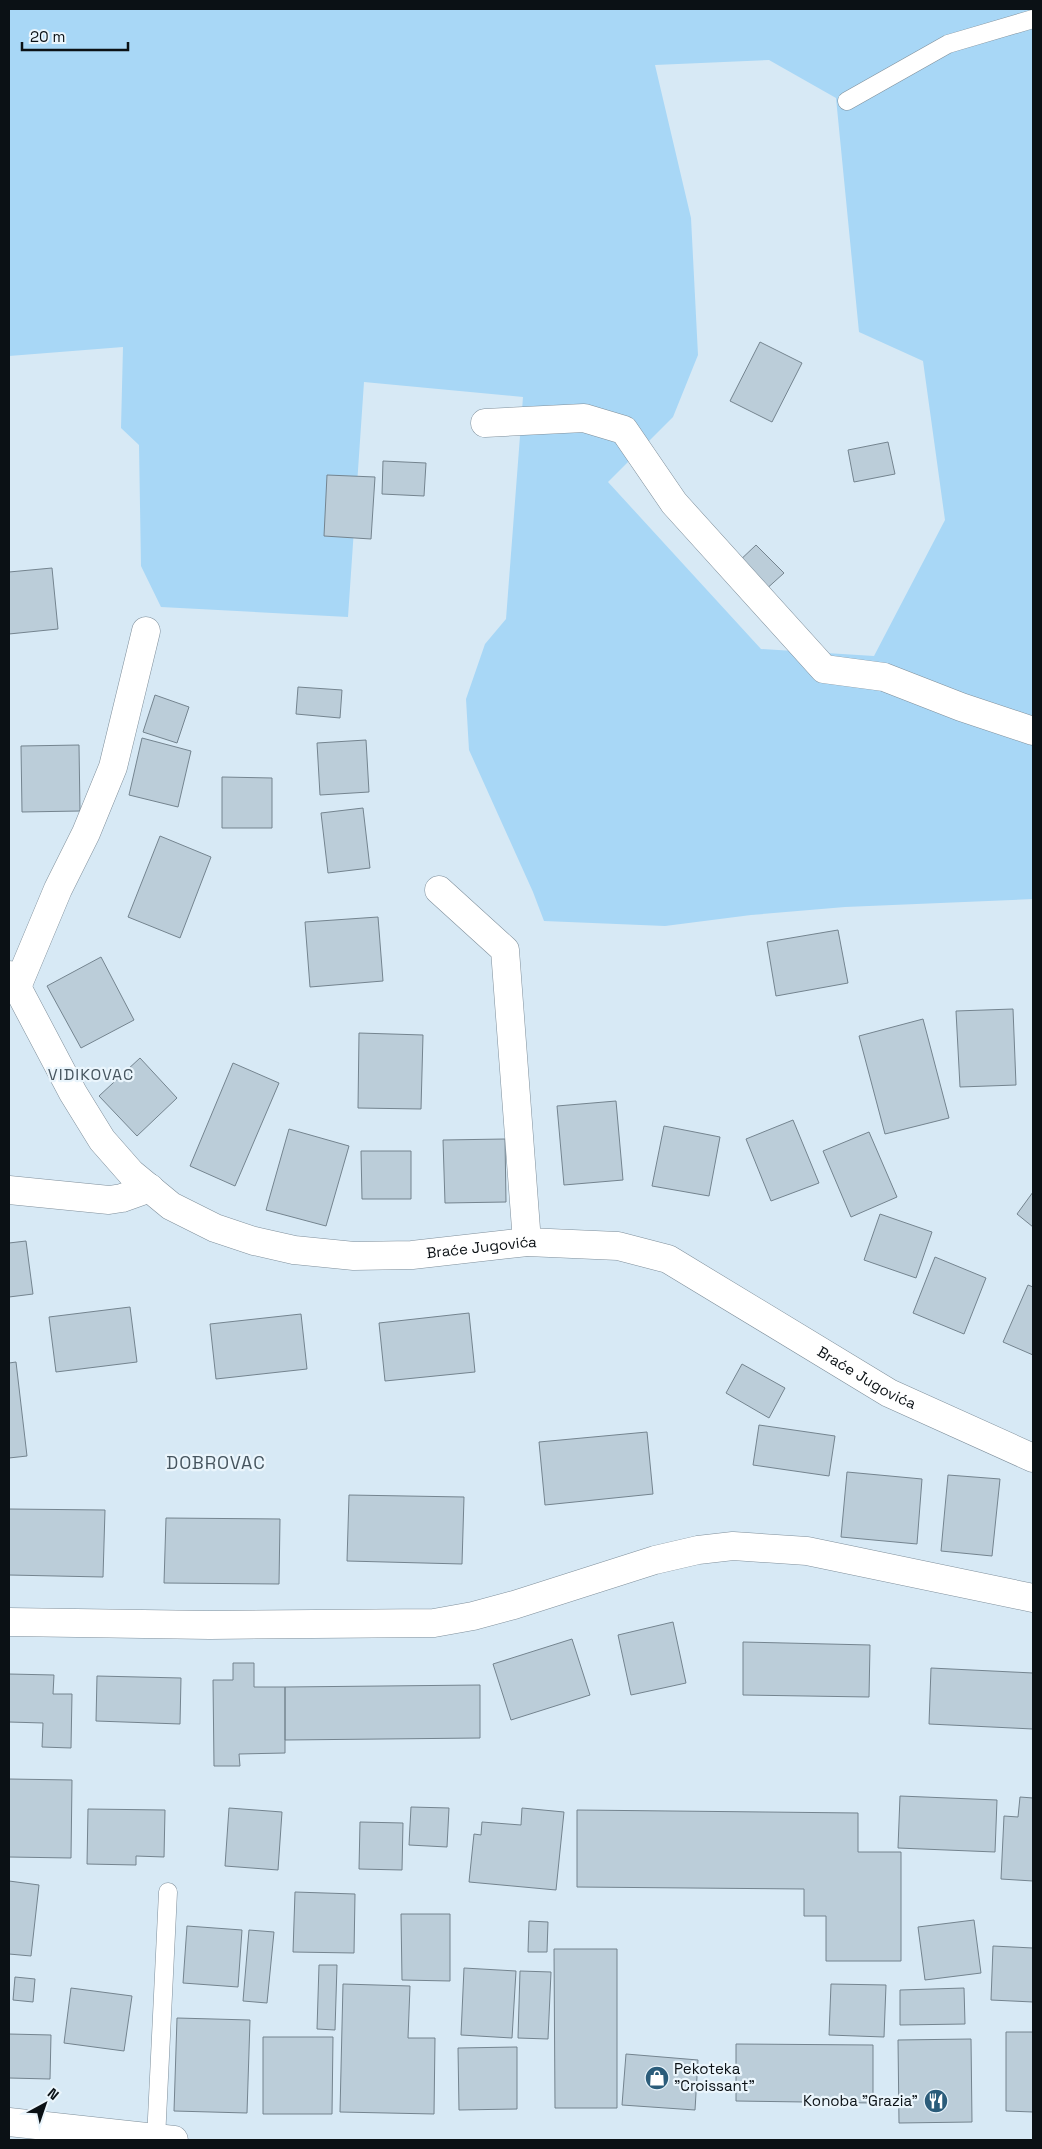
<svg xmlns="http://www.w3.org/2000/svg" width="1042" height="2149" viewBox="0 0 1042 2149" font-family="'Space Grotesk',sans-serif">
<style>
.green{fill:#a8d7f6;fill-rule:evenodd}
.building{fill:#bbcdd9;stroke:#74848f}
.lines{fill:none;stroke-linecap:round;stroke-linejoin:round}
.service-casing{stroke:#7f8f9b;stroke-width:19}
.minor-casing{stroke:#7f8f9b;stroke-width:29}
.tertiary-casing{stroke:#7f8f9b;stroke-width:29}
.service{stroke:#fff;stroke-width:18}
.minor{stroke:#fff;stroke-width:28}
.tertiary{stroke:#fff;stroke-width:28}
.labels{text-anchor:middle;stroke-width:4.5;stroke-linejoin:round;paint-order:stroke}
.street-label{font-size:15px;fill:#0b1115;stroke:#eaf5fc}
.poi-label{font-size:15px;fill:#0b1115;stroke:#eaf5fc;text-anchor:start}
.neighbourhood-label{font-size:16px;letter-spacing:1px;fill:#46555f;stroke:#eaf5fc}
.quarter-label{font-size:18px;letter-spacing:1px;fill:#46555f;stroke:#eaf5fc}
</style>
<rect width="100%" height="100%" fill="#d7e9f5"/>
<path class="green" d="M 9,9 L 1033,9 L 1033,899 L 845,907 L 751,915 L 665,926 L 544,921 L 533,892 L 469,750 L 466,699 L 485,644 L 506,619 L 523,397 L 364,382 L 348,617 L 161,607 L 141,566 L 139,445 L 121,428 L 123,347 L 9,356 ZM 769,60 L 836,98 L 859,332 L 923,361 L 945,520 L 874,656 L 761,649 L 608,482 L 673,417 L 698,355 L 691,218 L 655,65 Z"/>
<path class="building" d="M 760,342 L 802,363 L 772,422 L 730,401 Z
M 888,442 L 895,474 L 854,482 L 848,450 Z
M 383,461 L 426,463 L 424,496 L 382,494 Z
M 327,475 L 375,477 L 371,539 L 324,536 Z
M 756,545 L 784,573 L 763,592 L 736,564 Z
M 52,568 L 58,629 L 9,634 L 9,572 Z
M 298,687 L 342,690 L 340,718 L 296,714 Z
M 155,695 L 189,707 L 177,743 L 143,732 Z
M 142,738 L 191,751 L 178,807 L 129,795 Z
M 366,740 L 369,792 L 320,795 L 317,743 Z
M 79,745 L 80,811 L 22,812 L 21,746 Z
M 222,777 L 272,778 L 272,828 L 222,828 Z
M 363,808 L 370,868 L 328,873 L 321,813 Z
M 160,836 L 211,857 L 180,938 L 128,917 Z
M 378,917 L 383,981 L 310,987 L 305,922 Z
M 838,930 L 848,983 L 776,996 L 767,942 Z
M 101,957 L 134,1020 L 81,1048 L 47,986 Z
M 1013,1009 L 1016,1085 L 960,1087 L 956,1011 Z
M 923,1019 L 949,1118 L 885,1134 L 859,1036 Z
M 359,1033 L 423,1035 L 421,1109 L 358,1108 Z
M 140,1058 L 177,1098 L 137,1136 L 99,1096 Z
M 233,1063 L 279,1083 L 235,1186 L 190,1166 Z
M 616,1101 L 623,1180 L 564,1185 L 557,1106 Z
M 793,1120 L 819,1183 L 771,1201 L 746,1139 Z
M 664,1126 L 720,1137 L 709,1196 L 652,1186 Z
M 289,1129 L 349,1146 L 326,1226 L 266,1210 Z
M 869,1132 L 897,1197 L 851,1217 L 823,1151 Z
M 505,1139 L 506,1202 L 445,1203 L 443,1140 Z
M 361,1151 L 411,1151 L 411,1199 L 362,1199 Z
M 1033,1192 L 1033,1227 L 1017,1214 Z
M 880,1214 L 932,1232 L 916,1278 L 864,1260 Z
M 26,1241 L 33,1294 L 9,1297 L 9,1243 Z
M 935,1257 L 986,1278 L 964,1334 L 913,1313 Z
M 1028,1285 L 1033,1287 L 1033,1355 L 1003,1342 Z
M 130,1307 L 137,1362 L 56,1372 L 49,1317 Z
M 469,1313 L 475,1372 L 385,1381 L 379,1323 Z
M 301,1314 L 307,1369 L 216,1379 L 210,1324 Z
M 16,1362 L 27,1456 L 9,1458 L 9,1363 Z
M 742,1364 L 785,1388 L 769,1418 L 726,1393 Z
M 759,1425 L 835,1436 L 829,1476 L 753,1465 Z
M 647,1432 L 653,1494 L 545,1505 L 539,1442 Z
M 847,1472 L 922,1479 L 917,1544 L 841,1537 Z
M 948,1475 L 1000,1479 L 992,1556 L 941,1551 Z
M 349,1495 L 464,1497 L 462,1564 L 347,1561 Z
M 9,1509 L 105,1510 L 103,1577 L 9,1575 Z
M 166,1518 L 280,1519 L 279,1584 L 164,1583 Z
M 673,1622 L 686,1683 L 631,1695 L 618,1635 Z
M 572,1639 L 590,1695 L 511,1720 L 493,1664 Z
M 743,1642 L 870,1645 L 869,1697 L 743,1695 Z
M 233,1663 L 254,1663 L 254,1687 L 285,1687 L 285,1753 L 239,1754 L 240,1766 L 214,1766 L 213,1680 L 233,1680 Z
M 931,1668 L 1033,1673 L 1033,1729 L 929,1724 Z
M 9,1674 L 54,1675 L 53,1694 L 72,1694 L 71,1748 L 42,1747 L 43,1723 L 9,1722 Z
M 97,1676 L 181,1678 L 180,1724 L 96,1721 Z
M 480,1685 L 480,1738 L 285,1740 L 285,1687 Z
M 9,1779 L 72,1780 L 71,1858 L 9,1857 Z
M 900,1796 L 997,1800 L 995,1852 L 898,1848 Z
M 1020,1797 L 1033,1798 L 1033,1881 L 1001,1879 L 1004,1816 L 1018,1817 Z
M 411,1807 L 449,1808 L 447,1847 L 409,1845 Z
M 229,1808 L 282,1812 L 278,1870 L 225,1866 Z
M 522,1808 L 564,1812 L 556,1890 L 469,1882 L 474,1834 L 481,1835 L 482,1822 L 521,1825 Z
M 88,1809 L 165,1810 L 164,1857 L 136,1856 L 136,1865 L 87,1864 Z
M 577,1810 L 858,1813 L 858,1852 L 901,1852 L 901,1961 L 826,1961 L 826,1916 L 804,1916 L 804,1889 L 577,1887 Z
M 360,1822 L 403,1823 L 402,1870 L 359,1869 Z
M 9,1881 L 39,1885 L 31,1956 L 9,1954 Z
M 295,1892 L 355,1894 L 354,1953 L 293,1952 Z
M 401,1914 L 450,1914 L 450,1981 L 402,1980 Z
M 974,1920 L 981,1973 L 925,1980 L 918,1927 Z
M 529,1921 L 548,1922 L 547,1952 L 528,1952 Z
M 187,1926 L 242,1930 L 238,1987 L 183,1983 Z
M 249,1930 L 274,1932 L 267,2003 L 243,2001 Z
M 993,1946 L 1033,1948 L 1033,2002 L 991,2000 Z
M 554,1949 L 617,1949 L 617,2108 L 555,2108 Z
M 319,1965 L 337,1965 L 335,2030 L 317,2029 Z
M 464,1968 L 516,1971 L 512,2038 L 461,2035 Z
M 520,1971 L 551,1972 L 548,2039 L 518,2038 Z
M 15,1977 L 35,1979 L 33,2002 L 13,2000 Z
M 343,1984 L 410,1986 L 408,2038 L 435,2038 L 434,2114 L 340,2112 Z
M 831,1984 L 886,1985 L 884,2037 L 829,2035 Z
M 71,1988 L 132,1996 L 124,2051 L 64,2043 Z
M 964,1988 L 965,2024 L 900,2025 L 900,1990 Z
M 177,2018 L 250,2020 L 247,2113 L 174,2111 Z
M 1006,2032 L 1033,2032 L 1033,2112 L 1006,2111 Z
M 9,2034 L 51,2035 L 50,2079 L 9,2078 Z
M 263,2037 L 333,2037 L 332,2114 L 263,2114 Z
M 971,2039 L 972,2122 L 899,2123 L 898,2040 Z
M 736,2044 L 873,2045 L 873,2103 L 736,2101 Z
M 517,2047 L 517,2109 L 459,2110 L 458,2048 Z
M 626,2054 L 698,2060 L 695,2110 L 622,2105 Z"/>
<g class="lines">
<g class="service-casing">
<path id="service" d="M 847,101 L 948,44 L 1033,19
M 156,2139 L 168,1892"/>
</g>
<g class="minor-casing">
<g id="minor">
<path d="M 485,423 L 584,418 L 624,430 L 674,503 L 824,669 L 884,677 L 961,707 L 1033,731"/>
<path d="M 439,890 L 505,950 L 527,1242"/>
<path id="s1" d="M 9,975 L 17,987 L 73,1093 L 102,1140 L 131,1173 L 171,1206 L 215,1228 L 254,1241 L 294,1250 L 354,1256 L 412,1255 L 527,1242 L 618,1246 L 668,1259 L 889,1393 L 1033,1458"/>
<path d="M 17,987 L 58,889 L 86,833 L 113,767 L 146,631"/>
<path d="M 9,1190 L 109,1200 L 122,1198 L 150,1188"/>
<path d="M 9,1622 L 210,1625 L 434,1623 L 473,1616 L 514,1605 L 655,1560 L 698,1550 L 733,1546 L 807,1551 L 1033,1598"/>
</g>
</g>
<g class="tertiary-casing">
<path id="tertiary" d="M 9,2122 L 174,2140"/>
</g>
<use href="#service" class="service"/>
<use href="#minor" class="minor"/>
<use href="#tertiary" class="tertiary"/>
</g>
<defs>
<g id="shop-disc" transform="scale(1.25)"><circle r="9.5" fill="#2b5c7a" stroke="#eaf5fc"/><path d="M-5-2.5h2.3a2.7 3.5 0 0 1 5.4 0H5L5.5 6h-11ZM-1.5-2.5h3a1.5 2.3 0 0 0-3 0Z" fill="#fff"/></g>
<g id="restaurant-disc" transform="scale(1.25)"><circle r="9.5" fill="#2b5c7a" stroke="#eaf5fc"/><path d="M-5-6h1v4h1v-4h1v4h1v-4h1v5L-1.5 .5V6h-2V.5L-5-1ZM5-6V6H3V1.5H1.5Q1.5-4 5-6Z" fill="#fff"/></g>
</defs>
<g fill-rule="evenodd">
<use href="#shop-disc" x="657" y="2078"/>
<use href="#restaurant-disc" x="936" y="2101"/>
</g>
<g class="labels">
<g class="street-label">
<text dy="5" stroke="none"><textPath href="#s1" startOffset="605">Braće Jugovića</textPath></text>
<text dy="5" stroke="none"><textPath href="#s1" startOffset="1025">Braće Jugovića</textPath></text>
</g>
<g class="poi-label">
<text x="674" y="2074">Pekoteka<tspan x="674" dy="17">"Croissant"</tspan></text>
<text x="918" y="2106" text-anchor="end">Konoba "Grazia"</text>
</g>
<g class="neighbourhood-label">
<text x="91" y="1080">VIDIKOVAC</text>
</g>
<g class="quarter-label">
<text x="216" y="1469">DOBROVAC</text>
</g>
</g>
<rect width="1042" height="2149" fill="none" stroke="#0b1115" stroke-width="20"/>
<g transform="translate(45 2104) rotate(40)" stroke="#eaf5fc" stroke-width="4" paint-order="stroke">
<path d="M0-4L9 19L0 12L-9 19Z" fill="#0b1115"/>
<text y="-8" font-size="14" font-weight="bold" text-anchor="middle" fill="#0b1115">N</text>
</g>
<path d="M22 42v8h106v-8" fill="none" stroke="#0b1115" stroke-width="2.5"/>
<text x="30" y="42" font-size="15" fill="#0b1115" stroke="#eaf5fc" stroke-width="4" paint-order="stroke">20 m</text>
</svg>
